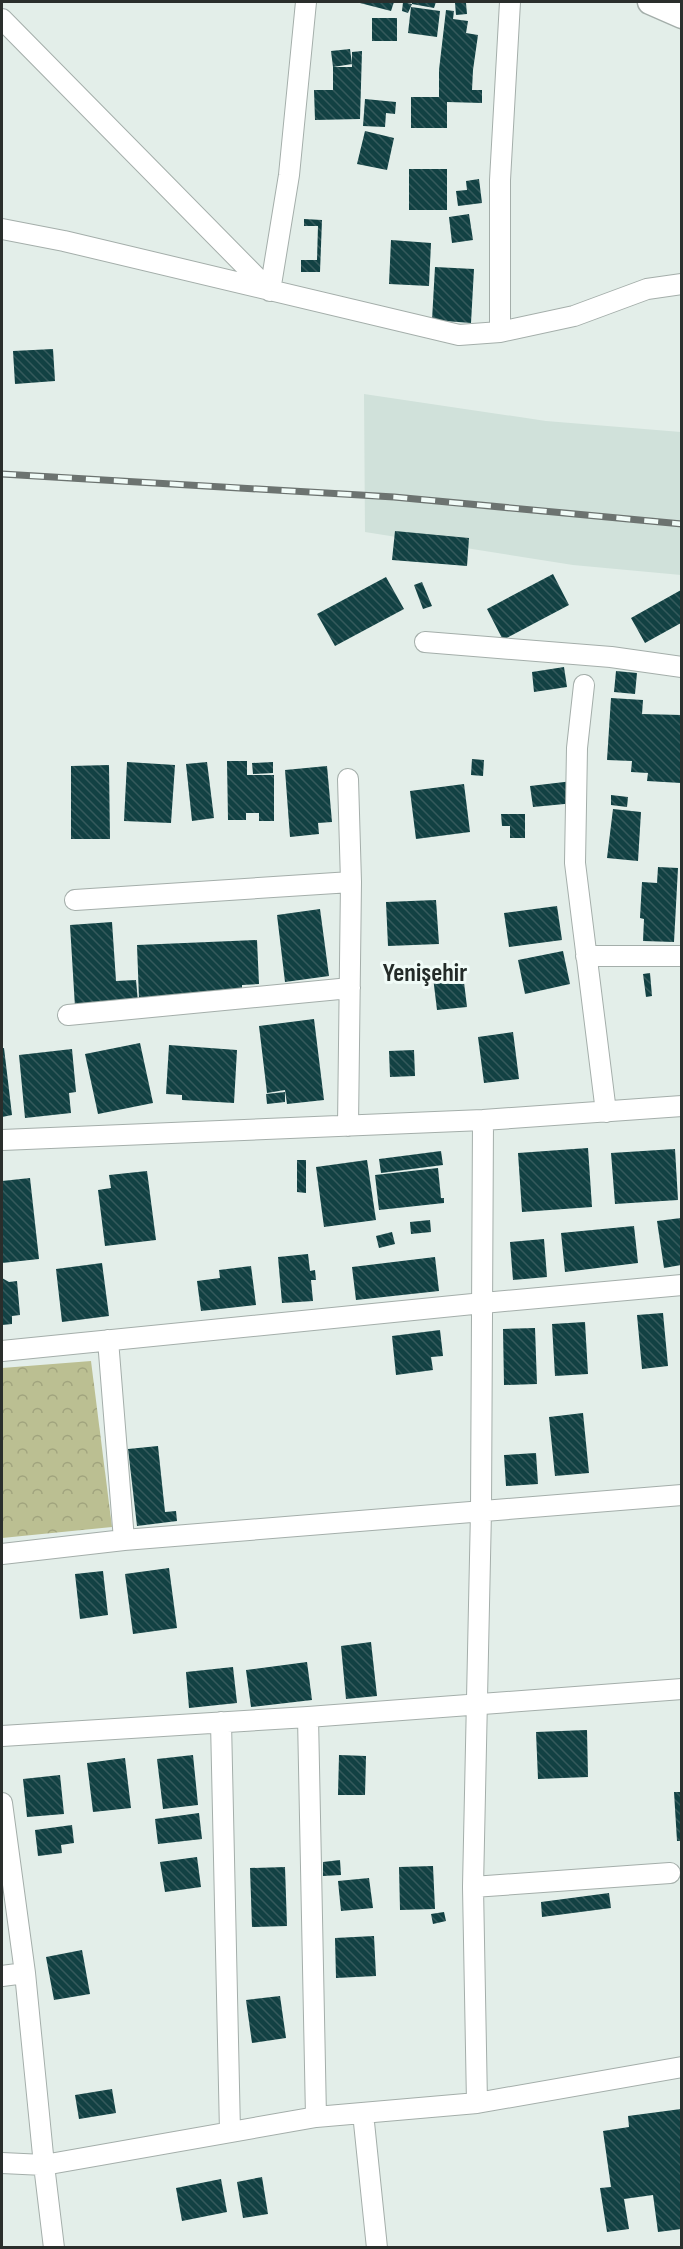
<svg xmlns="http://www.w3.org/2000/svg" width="683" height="2249" viewBox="0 0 683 2249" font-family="'Sofia Sans Condensed',sans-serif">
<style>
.built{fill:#d0e1da}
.forest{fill:url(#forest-crowns)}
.building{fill:url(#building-back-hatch)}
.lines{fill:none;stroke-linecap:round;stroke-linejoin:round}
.minor-casing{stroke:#a4aeaa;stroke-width:22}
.tertiary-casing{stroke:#a4aeaa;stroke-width:27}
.minor{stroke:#fff;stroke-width:20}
.tertiary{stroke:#fff;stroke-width:24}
.rail-casing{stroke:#6c7370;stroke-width:7}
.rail{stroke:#f0fbf7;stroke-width:4.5;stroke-dasharray:14;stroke-linecap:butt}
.labels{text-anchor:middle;stroke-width:6;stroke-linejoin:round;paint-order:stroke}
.district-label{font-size:26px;font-weight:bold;fill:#232b28;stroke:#f0fbf7}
</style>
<defs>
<pattern id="forest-crowns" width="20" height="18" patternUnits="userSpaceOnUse" patternTransform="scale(1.5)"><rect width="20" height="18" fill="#bbbf92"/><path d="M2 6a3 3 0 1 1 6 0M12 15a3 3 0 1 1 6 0" fill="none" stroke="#a1a47e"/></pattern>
<pattern id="building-back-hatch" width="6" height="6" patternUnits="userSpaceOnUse" patternTransform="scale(1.5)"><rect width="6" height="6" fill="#124143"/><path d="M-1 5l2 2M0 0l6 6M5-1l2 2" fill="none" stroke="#355a5c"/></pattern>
</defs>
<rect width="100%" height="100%" fill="#e3eee9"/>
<path class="built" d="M 364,394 L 546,421 L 681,432 L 681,575 L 573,565 L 365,532 Z"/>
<path class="forest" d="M 91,1361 L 112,1527 L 2,1538 L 2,1368 Z"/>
<path class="building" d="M 356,2 L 394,2 L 391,11 Z
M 403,2 L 412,4 L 412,2 L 436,2 L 434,8 L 412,4 L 408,13 L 402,11 Z
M 455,3 L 466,3 L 467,14 L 456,15 Z
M 411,7 L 440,11 L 437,37 L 408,33 Z
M 446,10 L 454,11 L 453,19 L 468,21 L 466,33 L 478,35 L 473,70 L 472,90 L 482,90 L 482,103 L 447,102 L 447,128 L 411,128 L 411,97 L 439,97 L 439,70 Z
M 372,18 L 397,18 L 397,41 L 372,41 Z
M 350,49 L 352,64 L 333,67 L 331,51 Z
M 362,51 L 360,119 L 315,120 L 314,90 L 333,90 L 333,67 L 352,67 L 352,52 Z
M 365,99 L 396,102 L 395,114 L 386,113 L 385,127 L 363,126 Z
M 365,131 L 394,138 L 387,170 L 357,164 Z
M 409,169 L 447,169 L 447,210 L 409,210 Z
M 479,179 L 482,203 L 458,206 L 456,191 L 467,190 L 466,181 Z
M 469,214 L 473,240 L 452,243 L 449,217 Z
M 304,219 L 322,220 L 320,272 L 301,272 L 301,260 L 317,260 L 318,226 L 304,226 Z
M 391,240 L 431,243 L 429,286 L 389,284 Z
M 435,267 L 474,269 L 471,323 L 432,320 Z
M 53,349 L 55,381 L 15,384 L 13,351 Z
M 395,531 L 469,538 L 467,566 L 392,560 Z
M 553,574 L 569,605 L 503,640 L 487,609 Z
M 386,577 L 404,609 L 335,646 L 317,614 Z
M 422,582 L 432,606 L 423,609 L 414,585 Z
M 681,590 L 681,623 L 645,643 L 631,618 Z
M 564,667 L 567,687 L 534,692 L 532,672 Z
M 616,671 L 637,673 L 635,694 L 614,692 Z
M 611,698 L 643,700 L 642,714 L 681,715 L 681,783 L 647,781 L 648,773 L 631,772 L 632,761 L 607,760 Z
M 472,759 L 484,760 L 483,776 L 471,775 Z
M 227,761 L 247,761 L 247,775 L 274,775 L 274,821 L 259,821 L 259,813 L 246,813 L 246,820 L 228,820 Z
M 127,762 L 175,765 L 171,823 L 124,821 Z
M 207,762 L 214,818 L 192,821 L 186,764 Z
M 273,762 L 273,773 L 253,774 L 252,763 Z
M 109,765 L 110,839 L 71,839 L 71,766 Z
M 327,766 L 332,822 L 318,823 L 319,834 L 290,837 L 285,770 Z
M 573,781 L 575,803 L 533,807 L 530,786 Z
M 464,784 L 470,832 L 416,839 L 410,791 Z
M 611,795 L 628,797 L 627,807 L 611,805 Z
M 613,809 L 641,812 L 638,861 L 607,858 Z
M 501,814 L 525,814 L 525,838 L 510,838 L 510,826 L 502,826 Z
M 658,867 L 678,868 L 674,942 L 643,941 L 644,919 L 640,918 L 642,882 L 657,883 Z
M 436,900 L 439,944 L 388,946 L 386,902 Z
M 557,906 L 562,940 L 509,947 L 504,913 Z
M 320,909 L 329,976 L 285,982 L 277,915 Z
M 112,922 L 116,981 L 136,980 L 138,1002 L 75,1007 L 70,925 Z
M 257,940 L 259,984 L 242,985 L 242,995 L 139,999 L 137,945 Z
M 563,951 L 570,984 L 525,994 L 518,960 Z
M 650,973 L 652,996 L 646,997 L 643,974 Z
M 463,974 L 467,1007 L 437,1010 L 433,977 Z
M 314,1019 L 324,1100 L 287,1104 L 285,1090 L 267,1093 L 259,1026 Z
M 513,1032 L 519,1079 L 484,1083 L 478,1037 Z
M 140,1043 L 153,1103 L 98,1114 L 85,1054 Z
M 169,1045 L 237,1050 L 234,1103 L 182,1100 L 182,1095 L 166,1094 Z
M 2,1048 L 4,1048 L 12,1115 L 2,1117 Z
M 72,1049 L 76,1092 L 69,1093 L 71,1113 L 25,1118 L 19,1055 Z
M 414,1050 L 415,1076 L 390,1077 L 389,1051 Z
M 285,1092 L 285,1102 L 267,1104 L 266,1094 Z
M 588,1148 L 592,1207 L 522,1212 L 518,1153 Z
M 675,1149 L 678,1200 L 615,1204 L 611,1153 Z
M 441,1151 L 443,1165 L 381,1173 L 379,1159 Z
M 297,1160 L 306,1160 L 306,1193 L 297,1192 Z
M 367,1160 L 376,1220 L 324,1227 L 316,1167 Z
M 438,1168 L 441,1198 L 444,1198 L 444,1203 L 379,1210 L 375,1175 Z
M 147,1171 L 156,1240 L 105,1246 L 98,1190 L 111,1188 L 109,1175 Z
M 30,1178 L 39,1259 L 2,1263 L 2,1181 Z
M 681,1218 L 681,1265 L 664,1268 L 657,1221 Z
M 430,1220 L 431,1232 L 411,1234 L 410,1222 Z
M 634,1226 L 638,1263 L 565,1272 L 561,1233 Z
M 392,1232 L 395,1244 L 379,1248 L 376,1236 Z
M 544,1239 L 547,1277 L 513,1280 L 510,1242 Z
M 308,1254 L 310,1271 L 315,1270 L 316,1280 L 311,1280 L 313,1301 L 282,1303 L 278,1257 Z
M 435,1257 L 439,1291 L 356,1300 L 352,1267 Z
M 102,1263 L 109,1316 L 62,1322 L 56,1269 Z
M 251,1266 L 256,1305 L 201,1311 L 197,1281 L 220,1278 L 219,1270 Z
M 2,1278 L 9,1282 L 17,1281 L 20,1315 L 12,1316 L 12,1324 L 2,1325 Z
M 663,1313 L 668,1366 L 642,1369 L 637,1315 Z
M 585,1322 L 588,1374 L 555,1376 L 552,1324 Z
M 535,1328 L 537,1384 L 504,1385 L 503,1329 Z
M 440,1330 L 443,1356 L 431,1357 L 433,1370 L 396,1375 L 392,1336 Z
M 583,1413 L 589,1473 L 555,1476 L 549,1417 Z
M 158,1446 L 165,1512 L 176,1511 L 177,1521 L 137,1526 L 128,1449 Z
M 536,1453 L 538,1484 L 506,1486 L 504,1455 Z
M 169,1568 L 177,1628 L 133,1634 L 125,1574 Z
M 103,1571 L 108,1615 L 80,1619 L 75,1574 Z
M 371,1642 L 377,1696 L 346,1699 L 341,1646 Z
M 307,1662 L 312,1700 L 251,1707 L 246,1670 Z
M 233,1667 L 237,1703 L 189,1708 L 186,1672 Z
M 587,1730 L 588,1777 L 538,1779 L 536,1732 Z
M 193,1755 L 198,1805 L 163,1809 L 157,1759 Z
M 339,1755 L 366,1756 L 365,1795 L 338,1795 Z
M 125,1758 L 131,1808 L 93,1812 L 87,1763 Z
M 60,1775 L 64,1814 L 27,1817 L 23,1779 Z
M 674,1792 L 681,1792 L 681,1841 L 677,1841 Z
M 199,1813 L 202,1839 L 158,1844 L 155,1819 Z
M 72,1825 L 74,1843 L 61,1845 L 62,1853 L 38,1856 L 35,1830 Z
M 197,1857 L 201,1887 L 165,1892 L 160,1862 Z
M 340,1860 L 341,1875 L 323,1876 L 323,1862 Z
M 433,1866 L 435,1909 L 400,1910 L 399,1867 Z
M 285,1867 L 287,1926 L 252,1927 L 250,1868 Z
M 369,1878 L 373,1908 L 341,1911 L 338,1881 Z
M 609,1893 L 611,1908 L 542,1917 L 541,1902 Z
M 444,1912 L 446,1921 L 433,1924 L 431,1914 Z
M 374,1936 L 376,1976 L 336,1978 L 335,1938 Z
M 82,1950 L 90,1994 L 54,2000 L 46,1957 Z
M 280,1996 L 286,2038 L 252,2043 L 246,2000 Z
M 112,2089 L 116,2113 L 79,2119 L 75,2095 Z
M 681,2109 L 681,2229 L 658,2232 L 653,2195 L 624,2199 L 629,2229 L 607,2232 L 600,2188 L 611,2187 L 603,2131 L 629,2127 L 628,2116 Z
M 262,2177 L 268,2214 L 243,2218 L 237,2182 Z
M 221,2179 L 227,2212 L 182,2221 L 176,2188 Z"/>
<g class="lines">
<g class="minor-casing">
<path id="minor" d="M 2,19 L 270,291
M 2,229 L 64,241 L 459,335 L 500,332 L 500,180 L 510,2
M 270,291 L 289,175 L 306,2
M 500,332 L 574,316 L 647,289 L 682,284
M 425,642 L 611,657 L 682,667
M 584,685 L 577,748 L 575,863 L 606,1112
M 348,779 L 351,882 L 348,1126
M 75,900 L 351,882
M 586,956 L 682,956
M 68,1015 L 350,988
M 2,1140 L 483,1120 L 682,1106
M 108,1340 L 124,1540
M 2,1351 L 483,1303 L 682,1285
M 2,1554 L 124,1540 L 682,1495
M 308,1717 L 316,2117
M 221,1722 L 230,2132
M 2,1736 L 308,1717 L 682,1689
M 2,1803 L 25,1973 L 44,2165 L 54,2248
M 473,1887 L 670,1873
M 2,1976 L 25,1973
M 477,2103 L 473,1887 L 481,1511 L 483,1120
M 363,2113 L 377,2248
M 2,2163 L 44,2165 L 316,2117 L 477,2103 L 682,2067"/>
</g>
<g class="tertiary-casing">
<path id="tertiary" d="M 650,2 L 682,16"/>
</g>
<use href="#minor" class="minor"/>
<use href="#tertiary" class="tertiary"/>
<g class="rail-casing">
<path id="rail" d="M 2,474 L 394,497 L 682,524"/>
</g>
<use href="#rail" class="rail"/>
</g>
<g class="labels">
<g class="district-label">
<text x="425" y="981">Yenişehir</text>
</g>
</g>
<rect width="683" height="2249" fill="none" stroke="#2a2e2c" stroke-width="6"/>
</svg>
